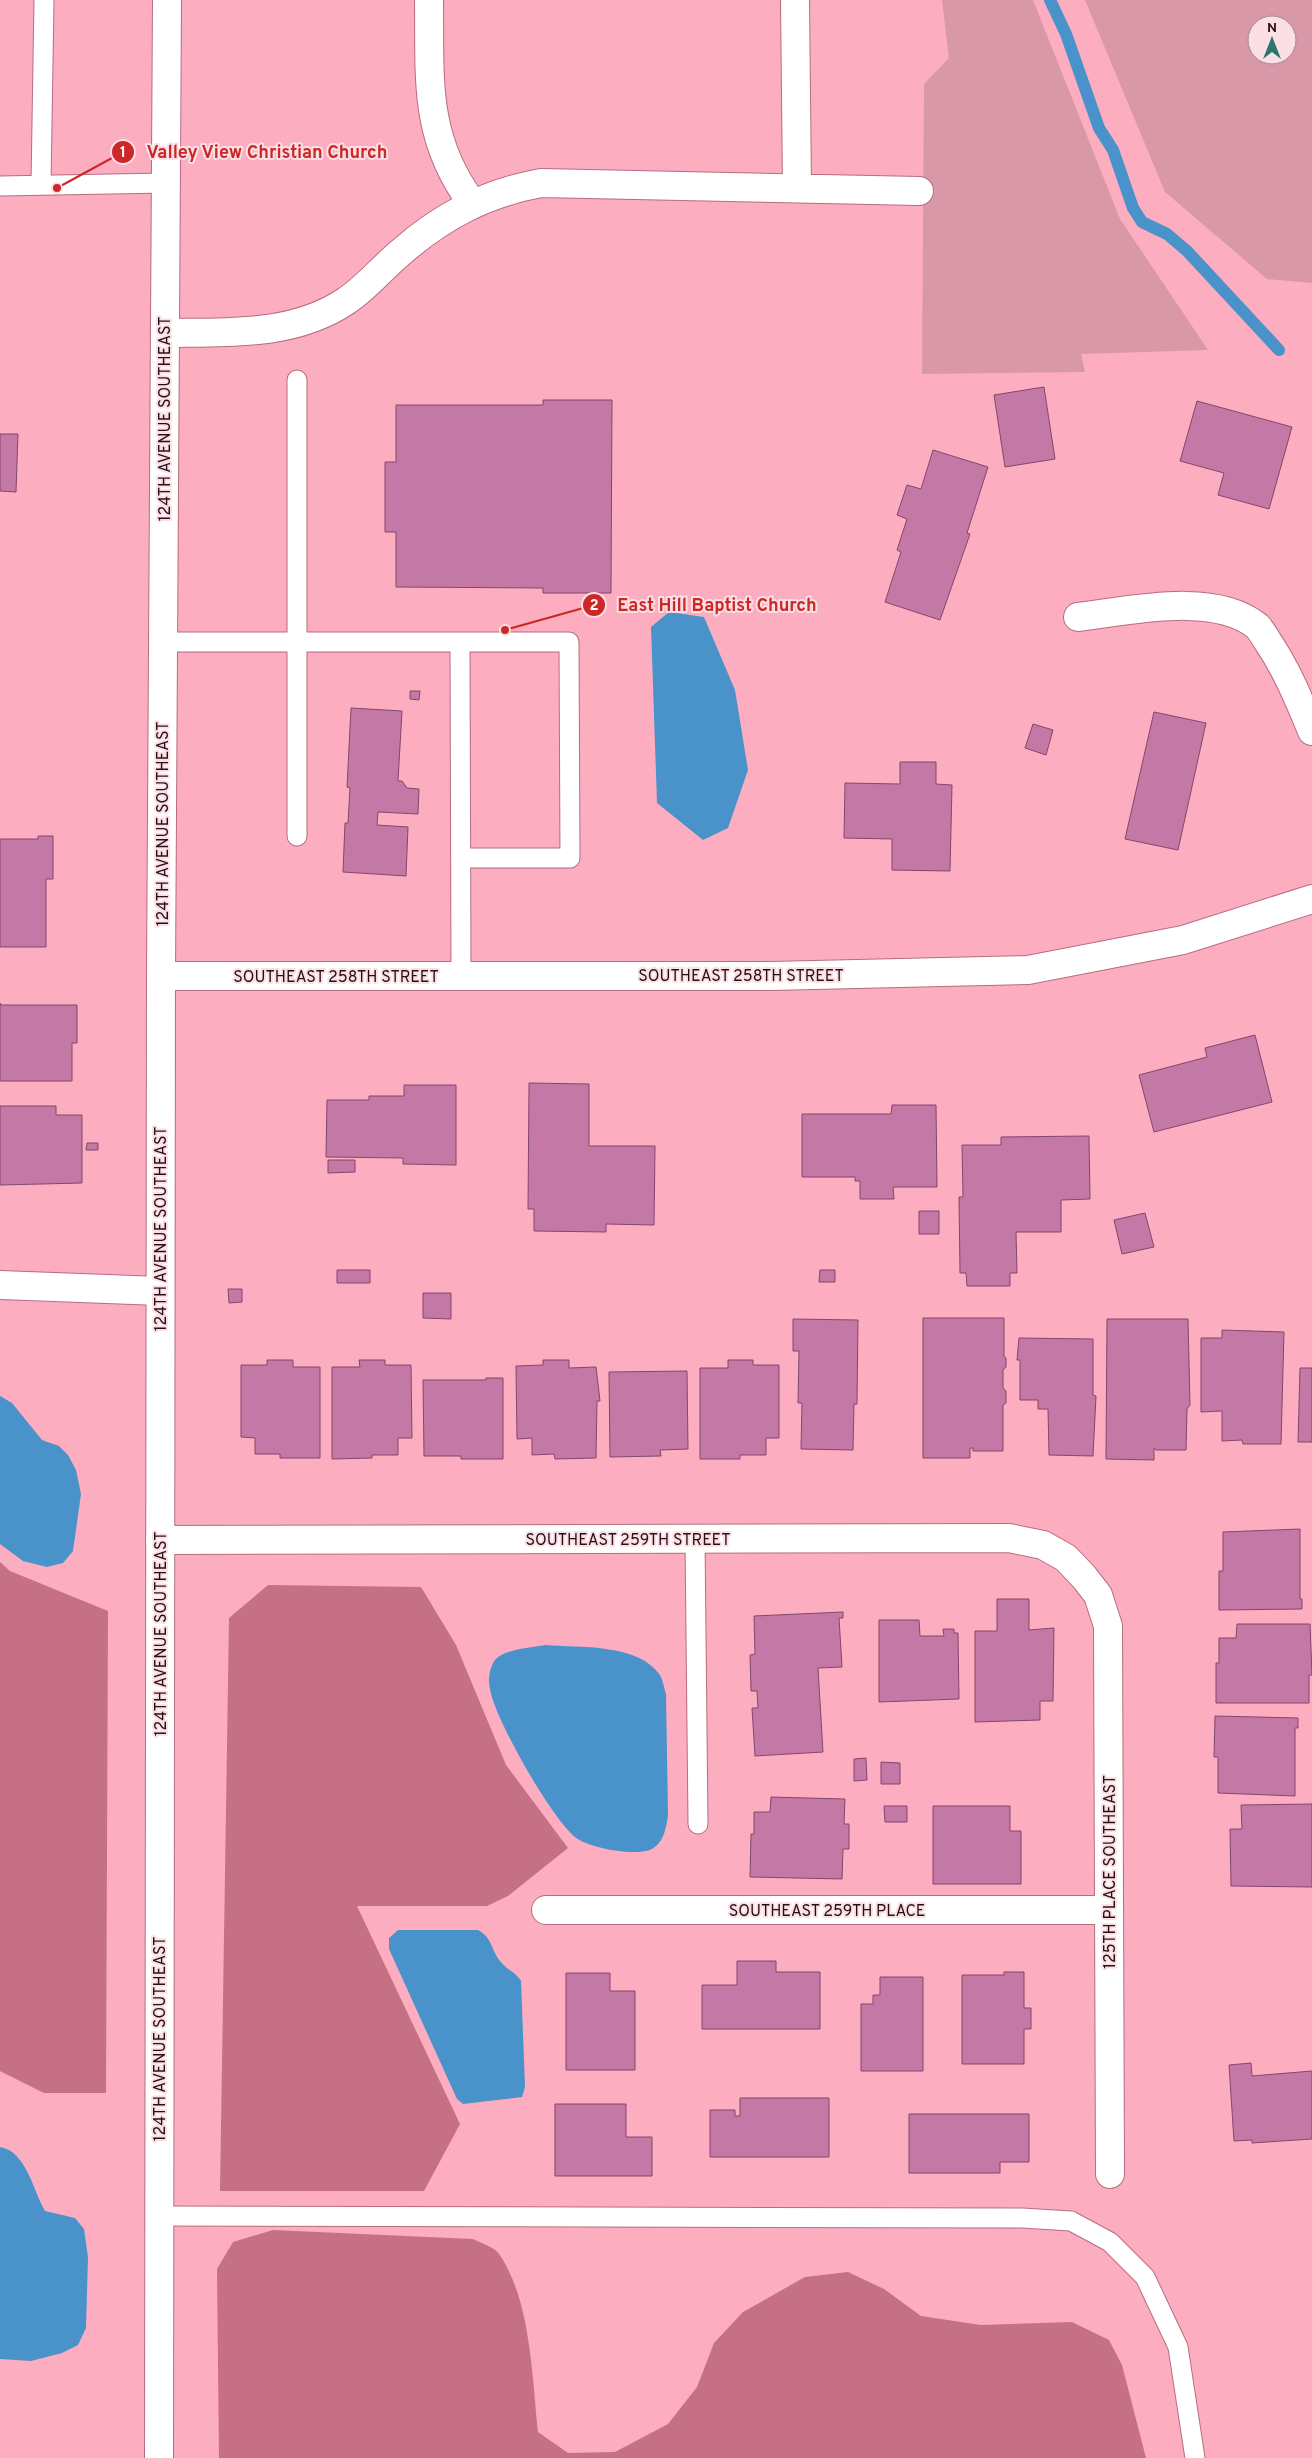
<svg xmlns="http://www.w3.org/2000/svg" width="1312" height="2458" viewBox="0 0 1312 2458" font-family="Overpass,sans-serif">
<style>
.green{fill:#d898a7;fill-rule:evenodd}
.forest{fill:#c67086}
.water{fill:#4a92ca}
.lines{fill:none;stroke-linecap:round;stroke-linejoin:round}
.stream{stroke:#4a92ca;stroke-width:12}
.building{fill:#c478a5;stroke:#83476b}
.lane-casing{stroke:#b66d7f;stroke-width:21}
.street-casing{stroke:#b66d7f;stroke-width:30}
.secondary-casing{stroke:#b66d7f;stroke-width:30}
.lane{stroke:#fff;stroke-width:19}
.street{stroke:#fff;stroke-width:28}
.secondary{stroke:#fff;stroke-width:28}
.labels{text-anchor:middle;stroke-width:4;stroke-linejoin:round;paint-order:stroke}
.street-label{font-size:16px;fill:#2a0e16;stroke:#fae0e5}
.leader{fill:none;stroke:#cd2727;stroke-width:2}
.callout-dot{fill:#cd2727;stroke:#fae0e5;stroke-width:2}
.mark-label{font-size:15px;text-anchor:middle;font-weight:bold;fill:#fff}
.callout-label{font-size:18px;text-anchor:middle;font-weight:bold;fill:#cd2727;stroke:#fae0e5;stroke-width:4;stroke-linejoin:round;paint-order:stroke}
</style>
<rect width="100%" height="100%" fill="#fdadc0"/>
<path class="green" d="M 942,0 L 1033,0 L 1120,219 L 1208,350 L 1081,354 L 1085,372 L 922,374 L 924,84 L 949,58 Z
M 1085,0 L 1312,0 L 1312,283 L 1267,279 L 1165,192 ZM 1257,25 L 1287,25 L 1287,55 L 1257,55 Z"/>
<path class="forest" d="M 0,1562 L 10,1571 L 108,1611 L 106,2093 L 44,2093 L 0,2071 Z
M 268,1585 L 421,1587 L 456,1645 L 506,1765 L 568,1848 L 508,1896 L 487,1906 L 357,1906 L 460,2124 L 424,2191 L 220,2191 L 229,1618 Z
M 273,2230 L 473,2239 C 480,2243 495,2247 499,2254 C 531,2300 532,2377 538,2432 L 568,2453 L 615,2452 L 668,2424 L 697,2387 L 714,2343 L 743,2312 L 805,2277 L 848,2272 L 884,2289 L 921,2316 L 981,2325 L 1072,2322 L 1109,2340 L 1122,2365 L 1146,2458 L 219,2458 L 217,2269 L 233,2242 Z"/>
<path class="water" d="M 669,612 L 704,617 L 735,690 L 748,770 L 728,828 L 703,840 L 657,803 L 651,627 Z
M 0,1396 L 12,1403 L 42,1440 L 59,1446 L 68,1455 L 76,1470 L 81,1494 L 73,1551 L 63,1563 L 47,1567 L 23,1561 L 0,1544 Z
M 545,1645 C 580,1648 638,1643 660,1675 C 663,1680 664,1688 666,1694 L 668,1816 C 666,1828 664,1842 652,1849 C 636,1857 588,1848 575,1837 C 551,1817 495,1720 490,1689 C 488,1681 489,1671 493,1663 C 500,1649 531,1648 545,1645 Z
M 398,1930 L 478,1930 C 493,1938 491,1951 501,1962 C 507,1970 516,1972 521,1981 L 525,2087 L 522,2097 L 463,2104 L 457,2099 L 389,1949 L 389,1938 Z
M 0,2147 C 26,2151 33,2190 45,2211 L 75,2218 L 84,2229 L 88,2257 L 86,2328 L 78,2345 L 62,2353 L 31,2361 L 0,2359 Z"/>
<g class="lines">
<path class="stream" d="M 1050,0 L 1066,34 L 1099,128 L 1113,150 L 1133,208 L 1142,222 L 1167,234 L 1187,251 L 1279,350"/>
</g>
<path class="building" d="M 1044,387 L 1055,459 L 1005,467 L 994,395 Z
M 543,400 L 612,400 L 611,593 L 543,593 L 543,588 L 396,587 L 396,532 L 385,532 L 385,462 L 396,462 L 396,405 L 543,405 Z
M 1197,401 L 1292,427 L 1269,509 L 1218,495 L 1224,473 L 1180,461 Z
M 0,434 L 18,434 L 16,492 L 0,491 Z
M 933,450 L 988,467 L 967,533 L 970,534 L 940,620 L 885,602 L 901,552 L 897,550 L 907,519 L 897,515 L 907,485 L 921,489 Z
M 410,691 L 420,691 L 419,700 L 410,699 Z
M 351,708 L 402,711 L 398,781 L 402,781 L 407,788 L 419,789 L 418,814 L 378,812 L 377,825 L 408,827 L 406,876 L 343,872 L 345,823 L 348,823 L 350,788 L 347,787 Z
M 1154,712 L 1206,723 L 1178,850 L 1125,839 Z
M 1033,724 L 1053,730 L 1046,755 L 1025,748 Z
M 900,762 L 936,762 L 936,784 L 952,785 L 950,871 L 892,870 L 892,839 L 844,838 L 845,783 L 900,784 Z
M 38,836 L 53,836 L 53,879 L 46,879 L 46,947 L 0,947 L 0,839 L 38,839 Z
M 0,1003 L 1,1005 L 77,1005 L 77,1043 L 72,1043 L 72,1081 L 0,1081 Z
M 1255,1035 L 1272,1102 L 1154,1132 L 1139,1075 L 1207,1057 L 1205,1048 Z
M 529,1083 L 589,1084 L 589,1146 L 655,1146 L 654,1225 L 606,1224 L 606,1232 L 534,1231 L 534,1209 L 528,1209 Z
M 404,1085 L 456,1085 L 456,1165 L 403,1164 L 403,1158 L 326,1157 L 327,1100 L 369,1100 L 369,1096 L 404,1096 Z
M 892,1105 L 936,1105 L 937,1187 L 893,1187 L 894,1199 L 860,1199 L 860,1181 L 855,1181 L 855,1177 L 802,1177 L 802,1114 L 891,1114 Z
M 0,1106 L 56,1106 L 56,1115 L 82,1115 L 82,1183 L 0,1185 Z
M 1089,1136 L 1090,1199 L 1061,1200 L 1061,1232 L 1016,1232 L 1017,1273 L 1010,1273 L 1010,1286 L 967,1286 L 966,1273 L 960,1273 L 959,1197 L 963,1197 L 962,1145 L 1001,1145 L 1001,1137 Z
M 87,1143 L 98,1143 L 98,1150 L 86,1150 Z
M 328,1160 L 355,1160 L 355,1172 L 328,1173 Z
M 919,1211 L 939,1211 L 939,1234 L 919,1234 Z
M 1145,1213 L 1154,1247 L 1122,1254 L 1114,1220 Z
M 337,1270 L 370,1270 L 370,1283 L 337,1283 Z
M 820,1270 L 835,1270 L 835,1282 L 819,1282 Z
M 228,1289 L 242,1289 L 242,1302 L 229,1303 Z
M 423,1293 L 451,1293 L 451,1319 L 423,1318 Z
M 923,1318 L 1004,1318 L 1004,1356 L 1006,1358 L 1006,1367 L 1003,1370 L 1003,1388 L 1006,1391 L 1006,1403 L 1003,1405 L 1003,1451 L 973,1451 L 973,1448 L 970,1448 L 970,1458 L 923,1458 Z
M 793,1319 L 858,1320 L 857,1404 L 854,1404 L 853,1450 L 801,1449 L 802,1403 L 798,1403 L 799,1351 L 793,1351 Z
M 1107,1319 L 1188,1319 L 1190,1405 L 1187,1409 L 1186,1450 L 1156,1450 L 1154,1448 L 1154,1460 L 1106,1459 Z
M 1222,1330 L 1284,1332 L 1281,1444 L 1243,1444 L 1242,1440 L 1222,1441 L 1222,1411 L 1201,1412 L 1201,1338 L 1222,1338 Z
M 1019,1338 L 1093,1339 L 1093,1395 L 1096,1396 L 1093,1456 L 1049,1455 L 1048,1409 L 1038,1409 L 1038,1400 L 1020,1400 L 1020,1360 L 1017,1360 Z
M 267,1360 L 293,1360 L 293,1367 L 320,1367 L 320,1458 L 280,1458 L 280,1454 L 255,1454 L 255,1438 L 241,1437 L 241,1365 L 267,1365 Z
M 359,1360 L 385,1360 L 385,1365 L 411,1365 L 412,1438 L 398,1438 L 398,1455 L 372,1455 L 372,1458 L 332,1459 L 332,1367 L 360,1367 Z
M 543,1360 L 569,1360 L 569,1368 L 596,1367 L 600,1401 L 597,1401 L 596,1458 L 555,1459 L 554,1454 L 532,1455 L 532,1438 L 517,1439 L 516,1366 L 543,1365 Z
M 728,1360 L 753,1360 L 753,1365 L 779,1365 L 779,1438 L 766,1438 L 766,1455 L 740,1455 L 740,1459 L 700,1459 L 700,1368 L 728,1368 Z
M 1300,1368 L 1312,1368 L 1312,1442 L 1298,1442 Z
M 687,1371 L 688,1449 L 660,1450 L 661,1456 L 610,1457 L 609,1372 Z
M 486,1378 L 503,1378 L 503,1459 L 461,1459 L 461,1456 L 424,1456 L 423,1380 L 486,1380 Z
M 1300,1529 L 1300,1599 L 1302,1599 L 1302,1609 L 1219,1610 L 1219,1571 L 1223,1571 L 1223,1532 Z
M 997,1599 L 1029,1599 L 1029,1630 L 1054,1628 L 1053,1701 L 1040,1701 L 1040,1720 L 975,1722 L 975,1631 L 997,1631 Z
M 843,1612 L 843,1618 L 839,1618 L 842,1667 L 818,1668 L 823,1752 L 755,1756 L 752,1708 L 758,1708 L 757,1691 L 751,1691 L 750,1655 L 755,1654 L 754,1616 Z
M 879,1620 L 919,1620 L 920,1636 L 944,1636 L 943,1629 L 954,1629 L 954,1633 L 958,1633 L 959,1699 L 879,1702 Z
M 1237,1624 L 1310,1624 L 1312,1675 L 1309,1675 L 1309,1703 L 1216,1703 L 1216,1663 L 1219,1663 L 1219,1638 L 1236,1638 Z
M 1215,1716 L 1298,1718 L 1298,1728 L 1295,1728 L 1295,1796 L 1218,1793 L 1218,1757 L 1214,1757 Z
M 866,1758 L 867,1780 L 854,1781 L 854,1759 Z
M 881,1762 L 900,1763 L 900,1784 L 881,1784 Z
M 771,1797 L 845,1799 L 844,1824 L 849,1824 L 849,1849 L 843,1849 L 842,1879 L 750,1877 L 751,1834 L 754,1834 L 754,1812 L 770,1812 Z
M 1312,1804 L 1312,1887 L 1231,1886 L 1230,1829 L 1242,1829 L 1241,1805 Z
M 884,1806 L 907,1806 L 907,1822 L 885,1822 Z
M 933,1806 L 1010,1806 L 1010,1831 L 1021,1831 L 1021,1884 L 933,1884 Z
M 737,1961 L 776,1961 L 776,1972 L 820,1972 L 820,2029 L 702,2029 L 702,1985 L 737,1985 Z
M 1004,1972 L 1024,1972 L 1024,2008 L 1031,2008 L 1031,2029 L 1024,2029 L 1024,2064 L 962,2064 L 962,1975 L 1004,1975 Z
M 566,1973 L 610,1973 L 610,1991 L 635,1991 L 635,2070 L 566,2070 Z
M 880,1977 L 923,1977 L 923,2071 L 861,2071 L 861,2004 L 873,2004 L 873,1995 L 880,1995 Z
M 1251,2063 L 1252,2076 L 1312,2071 L 1312,2139 L 1252,2143 L 1252,2140 L 1234,2141 L 1229,2065 Z
M 740,2098 L 829,2098 L 829,2157 L 710,2157 L 710,2110 L 735,2110 L 735,2116 L 740,2116 Z
M 555,2104 L 626,2104 L 626,2137 L 652,2137 L 652,2176 L 555,2176 Z
M 909,2114 L 1029,2114 L 1029,2162 L 1000,2162 L 1000,2173 L 909,2173 Z"/>
<g class="lines">
<g class="lane-casing">
<path id="lane" d="M 41,185 L 44,0
M 0,186 L 166,183
M 297,380 L 297,836
M 163,642 L 569,642 L 570,858 L 461,858
M 460,642 L 461,976
M 695,1539 L 698,1824
M 159,2216 L 1022,2218 L 1071,2221 L 1110,2242 L 1145,2277 L 1178,2347 L 1195,2458"/>
</g>
<g class="street-casing">
<path id="street" d="M 429,0 C 430,78 423,137 472,203
M 795,0 L 797,188
M 165,333 C 225,332 293,337 346,301 C 366,288 382,268 400,253 C 442,216 486,193 541,183 L 919,191
M 1078,617 C 1129,611 1214,591 1257,626 C 1261,630 1265,637 1268,642 C 1287,670 1299,700 1312,731
M 161,976 L 771,976 L 1028,970 L 1183,940 L 1312,899
M 0,1285 L 160,1291
M 160,1540 L 1009,1538 L 1043,1545 L 1066,1558 L 1084,1577 L 1098,1595 L 1108,1626 L 1110,2174
M 546,1910 L 1109,1910"/>
</g>
<g class="secondary-casing">
<path id="secondary" d="M 159,2458 L 161,976 L 167,0"/>
</g>
<use href="#lane" class="lane"/>
<use href="#street" class="street"/>
<use href="#secondary" class="secondary"/>
</g>
<g class="labels">
<g class="street-label">
<text transform="translate(164 419) rotate(-90)" y="6">124TH AVENUE SOUTHEAST</text>
<text transform="translate(162 824) rotate(-90)" y="6">124TH AVENUE SOUTHEAST</text>
<text x="741" y="981">SOUTHEAST 258TH STREET</text>
<text x="336" y="982">SOUTHEAST 258TH STREET</text>
<text transform="translate(160 1229) rotate(-90)" y="6">124TH AVENUE SOUTHEAST</text>
<text x="628" y="1545">SOUTHEAST 259TH STREET</text>
<text transform="translate(160 1634) rotate(-90)" y="6">124TH AVENUE SOUTHEAST</text>
<text transform="translate(1109 1872) rotate(-90)" y="6">125TH PLACE SOUTHEAST</text>
<text x="827" y="1916">SOUTHEAST 259TH PLACE</text>
<text transform="translate(159 2039) rotate(-90)" y="6">124TH AVENUE SOUTHEAST</text>
</g>
</g>
<path class="leader" d="M57 188L123 152M505 630L594 605"/>
<g class="callout-dot">
<circle cx="57" cy="188" r="5"/>
<circle cx="505" cy="630" r="5"/>
<circle cx="123" cy="152" r="12"/>
<circle cx="594" cy="605" r="12"/>
</g>
<g class="mark-label">
<text x="123" y="157">1</text>
<text x="594" y="610">2</text>
</g>
<g class="callout-label">
<text x="267" y="158">Valley View Christian Church</text>
<text x="717" y="611">East Hill Baptist Church</text>
</g>
<g transform="translate(1272 40)"><circle r="24" fill="#fae0e5" stroke="#a78c92"/>
<path d="M0-4L9 19L0 12L-9 19Z" fill="#2e756c"/>
<text y="-8" font-size="14" font-weight="bold" text-anchor="middle" fill="#2a0e16">N</text>
</g>
</svg>
